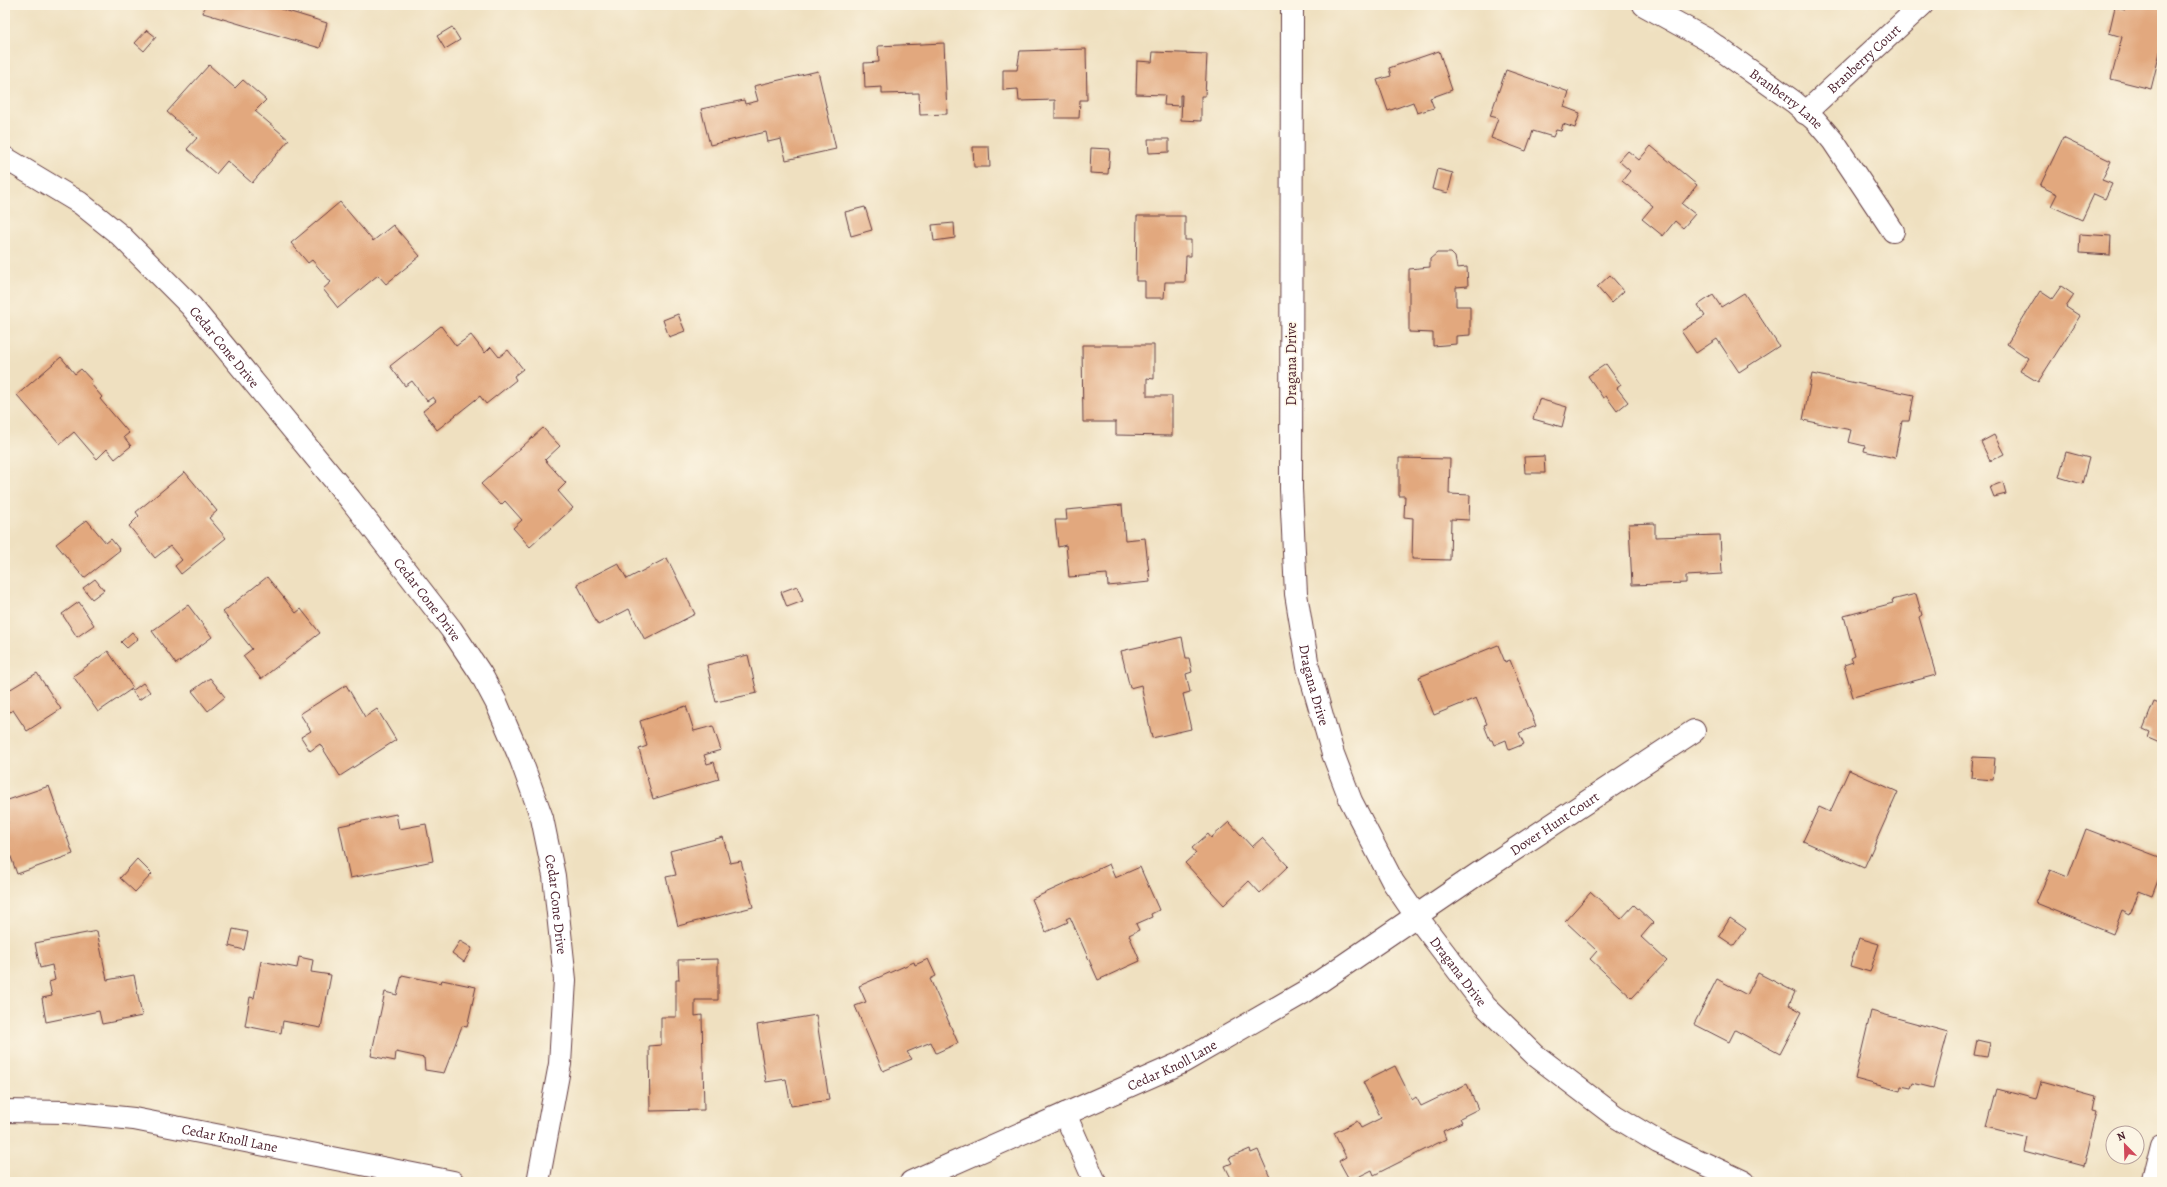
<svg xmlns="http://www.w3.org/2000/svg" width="2167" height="1187" viewBox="0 0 2167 1187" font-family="Alegreya,serif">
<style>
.building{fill:#e2a87e}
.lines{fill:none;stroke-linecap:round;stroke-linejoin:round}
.minor-casing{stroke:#633c41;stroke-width:24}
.minor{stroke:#fff;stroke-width:22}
.labels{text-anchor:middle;stroke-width:3;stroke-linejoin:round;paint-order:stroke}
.street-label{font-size:14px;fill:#4a1f2b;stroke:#fcf5e5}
</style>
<rect width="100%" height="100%" fill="#fcf5e5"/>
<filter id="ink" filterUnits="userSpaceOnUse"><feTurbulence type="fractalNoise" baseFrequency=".025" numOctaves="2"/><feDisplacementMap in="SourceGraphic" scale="8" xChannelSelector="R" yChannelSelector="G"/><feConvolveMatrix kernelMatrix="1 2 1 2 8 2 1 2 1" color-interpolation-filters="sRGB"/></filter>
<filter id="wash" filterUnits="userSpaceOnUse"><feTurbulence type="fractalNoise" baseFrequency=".012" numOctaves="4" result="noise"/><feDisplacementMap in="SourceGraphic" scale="16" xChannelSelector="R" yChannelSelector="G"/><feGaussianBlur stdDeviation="0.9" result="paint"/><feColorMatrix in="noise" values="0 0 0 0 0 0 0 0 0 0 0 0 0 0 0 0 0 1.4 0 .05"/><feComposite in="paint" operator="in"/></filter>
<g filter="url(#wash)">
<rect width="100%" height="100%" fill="#efe0c0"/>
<g id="blocks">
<path class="building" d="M 205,5 L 268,5 L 327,23 L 320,48 L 203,13 Z
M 2126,5 L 2162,5 L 2162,44 L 2151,89 L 2111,79 L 2122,37 L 2109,33 L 2115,7 L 2125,10 Z
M 452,27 L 460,40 L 445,49 L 437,36 Z
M 147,30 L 156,37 L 144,51 L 135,43 Z
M 944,43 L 947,114 L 920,115 L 919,93 L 882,94 L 882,87 L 865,88 L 864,63 L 879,62 L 878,46 Z
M 1086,49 L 1087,100 L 1080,100 L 1079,118 L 1055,118 L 1055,100 L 1019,101 L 1018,89 L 1003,90 L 1003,70 L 1017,70 L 1020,51 Z
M 1439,51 L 1452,90 L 1430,98 L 1434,108 L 1417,113 L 1413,102 L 1388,111 L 1377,80 L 1391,76 L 1389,68 Z
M 1153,52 L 1207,54 L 1205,96 L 1201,96 L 1201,121 L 1181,120 L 1182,95 L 1180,95 L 1180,106 L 1164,105 L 1165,95 L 1136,94 L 1137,61 L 1152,62 Z
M 209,65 L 235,88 L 243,80 L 266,100 L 255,111 L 289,140 L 252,183 L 227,161 L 216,174 L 187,149 L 197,138 L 167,112 Z
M 1506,70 L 1569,92 L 1564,107 L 1580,113 L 1575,128 L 1563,124 L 1561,131 L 1556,130 L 1553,137 L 1533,131 L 1526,151 L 1491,138 L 1498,118 L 1490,116 Z
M 818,71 L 836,149 L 786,160 L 781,139 L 768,142 L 766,132 L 710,145 L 701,109 L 744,100 L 745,104 L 758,101 L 754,86 Z
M 2063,138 L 2111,161 L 2102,180 L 2112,184 L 2105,199 L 2094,194 L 2082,220 L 2051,206 L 2057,194 L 2040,186 Z
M 1148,139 L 1169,139 L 1169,152 L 1149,153 Z
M 1651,146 L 1697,185 L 1682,204 L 1695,214 L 1683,228 L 1675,221 L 1663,236 L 1642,219 L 1653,206 L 1622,181 L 1630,171 L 1619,161 L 1628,151 L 1639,160 Z
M 973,147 L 989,147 L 990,167 L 974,167 Z
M 1091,148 L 1110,149 L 1108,174 L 1090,173 Z
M 1437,169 L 1453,173 L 1448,193 L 1432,189 Z
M 340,202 L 373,241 L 393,225 L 420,256 L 386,284 L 378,275 L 338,308 L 323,289 L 331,282 L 312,260 L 308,263 L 291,243 Z
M 865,207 L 872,230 L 851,236 L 845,212 Z
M 1137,216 L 1185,216 L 1185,240 L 1191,240 L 1191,256 L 1186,256 L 1185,282 L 1165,282 L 1164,298 L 1145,298 L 1145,281 L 1136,281 Z
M 954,223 L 955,238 L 934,241 L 932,225 Z
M 2080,234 L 2111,236 L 2110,255 L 2079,253 Z
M 1437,253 L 1451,253 L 1455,257 L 1457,268 L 1467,267 L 1468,286 L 1456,287 L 1456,306 L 1470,306 L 1470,335 L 1456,336 L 1456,344 L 1433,346 L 1433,333 L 1409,332 L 1409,269 L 1430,267 L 1430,259 Z
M 1610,275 L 1624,291 L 1611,303 L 1597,287 Z
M 2061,286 L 2074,295 L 2066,307 L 2080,316 L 2038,382 L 2020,371 L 2028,358 L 2007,344 L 2040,291 L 2052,299 Z
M 1744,293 L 1779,346 L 1739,372 L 1717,339 L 1696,353 L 1681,331 L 1705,316 L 1698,305 L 1713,295 L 1721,307 Z
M 678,314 L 685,331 L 669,337 L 663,320 Z
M 441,326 L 456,346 L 471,335 L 485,353 L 491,347 L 499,357 L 508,350 L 523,369 L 514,376 L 516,380 L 486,404 L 480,396 L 437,430 L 423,411 L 436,401 L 433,397 L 427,401 L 412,381 L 405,386 L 390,366 Z
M 1082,345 L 1154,345 L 1154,379 L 1147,378 L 1147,396 L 1172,396 L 1172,436 L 1116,435 L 1116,422 L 1083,422 Z
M 61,357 L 75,374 L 81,369 L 92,381 L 91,384 L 102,397 L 100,399 L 129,433 L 124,437 L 131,446 L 115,459 L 107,449 L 97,459 L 74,432 L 60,444 L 17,395 Z
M 1606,364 L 1621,385 L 1617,388 L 1628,402 L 1617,411 L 1606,396 L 1603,398 L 1588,376 Z
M 1812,374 L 1914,395 L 1909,421 L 1902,421 L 1895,458 L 1864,451 L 1865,446 L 1848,442 L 1851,430 L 1803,420 Z
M 1539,399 L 1567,407 L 1562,427 L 1533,419 Z
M 543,428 L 560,446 L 545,460 L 566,483 L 558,491 L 573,508 L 530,547 L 513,528 L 522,520 L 505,501 L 501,505 L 481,484 Z
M 1994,435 L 2004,454 L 1990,461 L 1981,442 Z
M 2066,452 L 2089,458 L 2082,484 L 2059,477 Z
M 1544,456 L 1545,473 L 1525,473 L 1524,457 Z
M 1399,458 L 1450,459 L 1449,494 L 1470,495 L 1469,520 L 1451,519 L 1450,560 L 1412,559 L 1413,518 L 1404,517 L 1405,496 L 1399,496 Z
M 185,472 L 217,511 L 209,518 L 226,538 L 181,574 L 175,566 L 182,560 L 170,546 L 155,558 L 129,526 L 139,516 L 136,512 Z
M 2003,482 L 2006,494 L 1994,497 L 1990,487 Z
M 1122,505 L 1125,540 L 1145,538 L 1150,582 L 1108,586 L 1107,574 L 1069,577 L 1066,545 L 1058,547 L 1055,520 L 1067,520 L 1066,510 Z
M 87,520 L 106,543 L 111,539 L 120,550 L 84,578 L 56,544 Z
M 1655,523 L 1655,537 L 1720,535 L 1722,574 L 1686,576 L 1686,583 L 1632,585 L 1629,524 Z
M 667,558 L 695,614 L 645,640 L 629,609 L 598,625 L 577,584 L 618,563 L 627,579 Z
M 267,577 L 296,613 L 301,609 L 320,633 L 261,679 L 243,656 L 252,649 L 223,612 Z
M 95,579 L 104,590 L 92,599 L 83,588 Z
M 797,586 L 803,601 L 787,607 L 781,592 Z
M 1916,594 L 1922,615 L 1919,617 L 1936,675 L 1853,697 L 1844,665 L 1853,662 L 1851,658 L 1855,656 L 1844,616 L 1893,603 L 1892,600 Z
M 79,602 L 94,625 L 77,637 L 62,614 Z
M 188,605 L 212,637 L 176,664 L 152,631 Z
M 132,632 L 138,639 L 127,648 L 121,642 Z
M 1182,637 L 1186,658 L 1189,658 L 1192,672 L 1186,674 L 1190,692 L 1183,694 L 1191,729 L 1152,738 L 1141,685 L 1130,688 L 1121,651 Z
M 1498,645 L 1505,662 L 1510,660 L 1536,726 L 1519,733 L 1524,744 L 1509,750 L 1506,740 L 1494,745 L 1492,740 L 1490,740 L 1484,725 L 1487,724 L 1476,698 L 1434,715 L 1419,677 Z
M 108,651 L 133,688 L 98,712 L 73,676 Z
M 748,655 L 757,693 L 716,702 L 707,665 Z
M 37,673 L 61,709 L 27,731 L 13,710 L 5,715 L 5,684 L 9,690 Z
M 210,678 L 225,697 L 208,711 L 192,691 Z
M 143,683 L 150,692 L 139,700 L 132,691 Z
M 346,685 L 365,717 L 377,709 L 396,740 L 340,776 L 320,744 L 310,751 L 301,737 L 311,731 L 300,714 Z
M 2154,702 L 2162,705 L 2162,744 L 2148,738 L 2150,732 L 2143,729 Z
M 686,706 L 694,731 L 713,726 L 721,750 L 704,755 L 707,764 L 714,762 L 719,779 L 653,799 L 639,749 L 647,746 L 640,721 Z
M 1973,757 L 1995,758 L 1993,780 L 1971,778 Z
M 1849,770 L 1898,792 L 1864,868 L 1803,841 L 1819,807 L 1830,812 Z
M 49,786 L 73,854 L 17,874 L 5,840 L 5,824 L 8,823 L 5,816 L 5,801 Z
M 396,814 L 399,829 L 426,824 L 433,861 L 350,878 L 339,826 Z
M 1229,822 L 1252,847 L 1262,838 L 1288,866 L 1260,893 L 1249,881 L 1224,905 L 1185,863 L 1196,853 L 1192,848 L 1208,834 L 1211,838 Z
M 2086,829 L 2162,858 L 2162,870 L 2152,896 L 2139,891 L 2130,915 L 2122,911 L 2113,934 L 2036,903 L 2050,870 L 2068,877 Z
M 723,837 L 730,863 L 741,861 L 753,907 L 678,926 L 666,877 L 676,875 L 670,851 Z
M 137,859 L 152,874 L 135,892 L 120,878 Z
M 1109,864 L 1115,878 L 1140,867 L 1159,910 L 1151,914 L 1152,917 L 1136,924 L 1139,930 L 1129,935 L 1140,961 L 1098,980 L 1070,917 L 1066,919 L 1068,922 L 1046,932 L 1032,899 Z
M 1591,892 L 1621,919 L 1634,905 L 1653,923 L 1641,937 L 1667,961 L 1632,998 L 1590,959 L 1597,951 L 1565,921 Z
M 1730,918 L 1746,929 L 1734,946 L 1719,936 Z
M 233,929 L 248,932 L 244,950 L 229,946 Z
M 97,931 L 107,980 L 134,975 L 142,1016 L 102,1024 L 99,1011 L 46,1022 L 42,998 L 52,996 L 49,982 L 55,980 L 52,965 L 40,968 L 35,943 Z
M 1859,938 L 1879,944 L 1870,972 L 1850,966 Z
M 460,941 L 472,948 L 464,962 L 452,953 Z
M 299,957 L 313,960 L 311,972 L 331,975 L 321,1028 L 283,1021 L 281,1033 L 245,1026 L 250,997 L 254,998 L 261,961 L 297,968 Z
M 718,959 L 718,1000 L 695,1000 L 695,1016 L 702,1015 L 704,1110 L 650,1111 L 649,1046 L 661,1045 L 661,1017 L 676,1017 L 676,980 L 679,980 L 678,960 Z
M 928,959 L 936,976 L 930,979 L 958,1043 L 936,1053 L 931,1042 L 907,1052 L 912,1059 L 883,1071 L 855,1006 L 866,1002 L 859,986 L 914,962 L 915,965 Z
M 1758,973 L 1795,992 L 1789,1005 L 1802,1012 L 1780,1054 L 1735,1030 L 1729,1042 L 1694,1024 L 1717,979 L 1747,995 Z
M 402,975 L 441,983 L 442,980 L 476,987 L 467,1027 L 462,1026 L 444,1073 L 425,1070 L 424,1058 L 396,1052 L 395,1061 L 371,1056 L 385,992 L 397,995 Z
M 1871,1011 L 1948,1032 L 1933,1088 L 1913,1083 L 1911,1088 L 1901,1086 L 1900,1091 L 1855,1079 Z
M 816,1015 L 829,1100 L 791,1106 L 786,1079 L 766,1082 L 757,1025 Z
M 1977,1040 L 1990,1043 L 1987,1057 L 1974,1055 Z
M 1395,1066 L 1412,1100 L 1416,1097 L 1421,1106 L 1467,1084 L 1478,1109 L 1460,1118 L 1462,1122 L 1443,1131 L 1446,1139 L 1374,1175 L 1372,1170 L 1350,1181 L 1339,1161 L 1346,1157 L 1334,1133 L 1357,1121 L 1361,1128 L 1381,1118 L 1363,1082 Z
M 2041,1081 L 2096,1096 L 2093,1111 L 2097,1112 L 2084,1166 L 2024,1150 L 2027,1137 L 1987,1127 L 1997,1089 L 2036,1099 Z
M 1250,1149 L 1251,1153 L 1258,1150 L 1272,1182 L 1233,1182 L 1225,1166 L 1232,1163 L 1229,1158 Z"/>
</g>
</g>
<g filter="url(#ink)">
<use href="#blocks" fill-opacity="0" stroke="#633c41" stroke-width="1"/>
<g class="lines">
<defs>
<g id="minor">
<path id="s1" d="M 1292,5 L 1291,489 L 1296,594 L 1308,667 L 1333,754 L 1351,801 L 1393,882 L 1417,917 L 1485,1006 L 1535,1055 L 1615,1116 L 1658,1142 L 1744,1182"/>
<path id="s2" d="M 1644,5 L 1706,39 L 1794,102 L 1816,121 L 1833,141 L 1893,231"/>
<path id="s3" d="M 1805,113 L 1922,5"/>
<path id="s4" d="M 5,158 L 80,203 L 120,235 L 191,306 L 350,499 L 451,629 L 481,674 L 496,702 L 521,760 L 542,818 L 554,876 L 565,980 L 560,1064 L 538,1182"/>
<path id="s5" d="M 5,1111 L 66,1112 L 134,1119 L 453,1182"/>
<path d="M 1065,1114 L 1095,1182"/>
<path id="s6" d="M 911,1182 L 1181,1063 L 1306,991 L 1479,873 L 1694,731"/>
<path d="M 2153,1182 L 2162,1146"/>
</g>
</defs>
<use href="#minor" class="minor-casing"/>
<use href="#minor" class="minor"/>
</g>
</g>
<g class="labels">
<g class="street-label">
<text dy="5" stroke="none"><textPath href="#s3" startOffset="80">Branberry Court</textPath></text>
<text dy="5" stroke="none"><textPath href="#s2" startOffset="171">Branberry Lane</textPath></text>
<text dy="5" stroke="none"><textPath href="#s4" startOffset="292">Cedar Cone Drive</textPath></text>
<text transform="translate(1291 364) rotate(-90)" y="5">Dragana Drive</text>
<text dy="5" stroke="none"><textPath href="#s4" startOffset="616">Cedar Cone Drive</textPath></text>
<text dy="5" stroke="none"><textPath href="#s1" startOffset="682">Dragana Drive</textPath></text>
<text dy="5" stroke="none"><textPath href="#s6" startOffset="739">Dover Hunt Court</textPath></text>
<text dy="5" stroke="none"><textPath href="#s4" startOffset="952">Cedar Cone Drive</textPath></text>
<text dy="5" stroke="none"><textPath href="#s1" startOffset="1006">Dragana Drive</textPath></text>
<text dy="5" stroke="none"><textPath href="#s6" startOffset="286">Cedar Knoll Lane</textPath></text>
<text dy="5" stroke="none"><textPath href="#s5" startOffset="227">Cedar Knoll Lane</textPath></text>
</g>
</g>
<rect width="2167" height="1187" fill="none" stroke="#fcf5e5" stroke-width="20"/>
<g transform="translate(2125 1145) rotate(337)"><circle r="19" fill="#fcf5e5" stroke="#b59f9b"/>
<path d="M0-3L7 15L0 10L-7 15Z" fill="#d1495b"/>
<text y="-6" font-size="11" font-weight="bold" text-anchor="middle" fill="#4a1f2b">N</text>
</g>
</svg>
